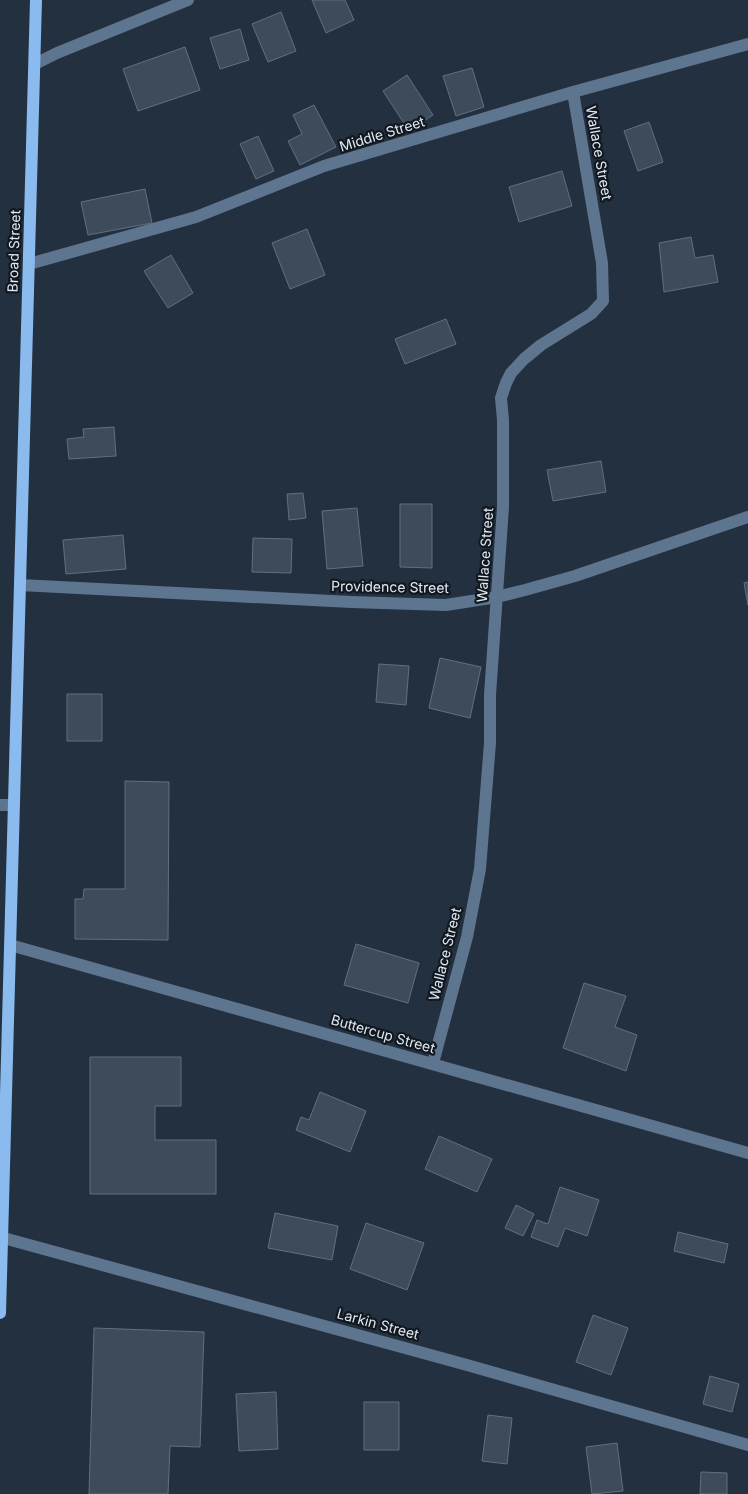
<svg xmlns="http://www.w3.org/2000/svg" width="748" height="1494" viewBox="0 0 748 1494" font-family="Inter,sans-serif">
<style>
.building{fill:#3d4b5b;stroke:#617081}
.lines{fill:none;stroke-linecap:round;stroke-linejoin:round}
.minor{stroke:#5e758f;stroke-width:12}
.major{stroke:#8bbaef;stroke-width:12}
.labels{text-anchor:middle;stroke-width:4.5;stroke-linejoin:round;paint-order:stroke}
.street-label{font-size:14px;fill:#e0e9f3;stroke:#12181f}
</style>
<rect width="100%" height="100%" fill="#23303f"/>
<path class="building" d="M 312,0 L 345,0 L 354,20 L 326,33 Z
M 281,12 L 296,51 L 268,62 L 252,24 Z
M 240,29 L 249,60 L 220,69 L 210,38 Z
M 185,47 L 200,90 L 138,111 L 123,69 Z
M 472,68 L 484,107 L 456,116 L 443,76 Z
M 407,75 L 433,115 L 409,131 L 383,91 Z
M 314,105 L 336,147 L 300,165 L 288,141 L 302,134 L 293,115 Z
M 649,122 L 663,162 L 638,171 L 624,131 Z
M 258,136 L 274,171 L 256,179 L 240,144 Z
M 562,171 L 572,206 L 519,222 L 509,187 Z
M 145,189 L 152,223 L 88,235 L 81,202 Z
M 307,229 L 325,275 L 290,289 L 272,243 Z
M 691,237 L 695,258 L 713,255 L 718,282 L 664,292 L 659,243 Z
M 171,255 L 193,293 L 168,308 L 144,271 Z
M 446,319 L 456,344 L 405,364 L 395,339 Z
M 114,427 L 116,456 L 69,459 L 67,439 L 84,437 L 83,429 Z
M 601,461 L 606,492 L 553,501 L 547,470 Z
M 303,493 L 306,518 L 289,520 L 287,494 Z
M 400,504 L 432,504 L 432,568 L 400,567 Z
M 357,508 L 363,566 L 327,569 L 322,511 Z
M 123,535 L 126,569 L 66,574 L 63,540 Z
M 253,538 L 292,539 L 291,573 L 252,572 Z
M 748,582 L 748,605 L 744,583 Z
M 440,658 L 481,667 L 470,718 L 429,708 Z
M 379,664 L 409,666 L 406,705 L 376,702 Z
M 67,694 L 102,694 L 102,741 L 67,741 Z
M 125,781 L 169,782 L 168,940 L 75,939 L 75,899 L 83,899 L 84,889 L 125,889 Z
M 356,944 L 419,963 L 408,1003 L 344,985 Z
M 584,983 L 626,996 L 615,1027 L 637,1035 L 626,1071 L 563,1048 Z
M 90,1057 L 181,1057 L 181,1106 L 155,1106 L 155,1140 L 216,1140 L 216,1194 L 90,1194 Z
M 320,1092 L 366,1111 L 350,1152 L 296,1130 L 301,1117 L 309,1120 Z
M 439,1136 L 492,1159 L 477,1192 L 425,1169 Z
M 560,1187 L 599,1200 L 587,1236 L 565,1228 L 558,1247 L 531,1237 L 537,1220 L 548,1224 Z
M 516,1205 L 534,1214 L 523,1236 L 505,1228 Z
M 275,1213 L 338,1226 L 332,1260 L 268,1248 Z
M 366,1223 L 424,1243 L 407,1290 L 350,1269 Z
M 678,1232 L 728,1244 L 724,1263 L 674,1251 Z
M 593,1315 L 628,1328 L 611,1375 L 576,1362 Z
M 94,1328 L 204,1332 L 200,1447 L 170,1446 L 168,1494 L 89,1494 Z
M 710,1376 L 739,1384 L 732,1412 L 703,1404 Z
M 276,1392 L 278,1449 L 239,1451 L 236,1394 Z
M 364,1402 L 399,1402 L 399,1450 L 364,1450 Z
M 488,1415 L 512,1418 L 507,1464 L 482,1461 Z
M 617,1443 L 623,1491 L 592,1494 L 586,1447 Z
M 701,1472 L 727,1473 L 727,1494 L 700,1494 Z"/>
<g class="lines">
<path class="minor" d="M 35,64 L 57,53 L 188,0
M 29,264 L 196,217 L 324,166 L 573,92 L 748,44
M 20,585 L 351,602 L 446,605 L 497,597 L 525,590 L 575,576 L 748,517
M 0,805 L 13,805
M 10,945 L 748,1153
M 433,1063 L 467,937 L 480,869 L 490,743 L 490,695 L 503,507 L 503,420 L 501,398 L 506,383 L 511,373 L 524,359 L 541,345 L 591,314 L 603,301 L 602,263 L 573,92
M 0,1237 L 467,1365 L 748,1445"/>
<path class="major" d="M 0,1313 L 36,0"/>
</g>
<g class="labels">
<g class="street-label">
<text transform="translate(382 134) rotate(-17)" y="5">Middle Street</text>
<text transform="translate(599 153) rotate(80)" y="5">Wallace Street</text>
<text transform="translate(14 251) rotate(-88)" y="5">Broad Street</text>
<text transform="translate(485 555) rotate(-86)" y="5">Wallace Street</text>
<text transform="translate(390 587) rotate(1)" y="5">Providence Street</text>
<text transform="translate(445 954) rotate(-76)" y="5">Wallace Street</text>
<text transform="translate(383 1034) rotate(16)" y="5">Buttercup Street</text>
<text transform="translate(378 1324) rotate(15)" y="5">Larkin Street</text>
</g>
</g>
</svg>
